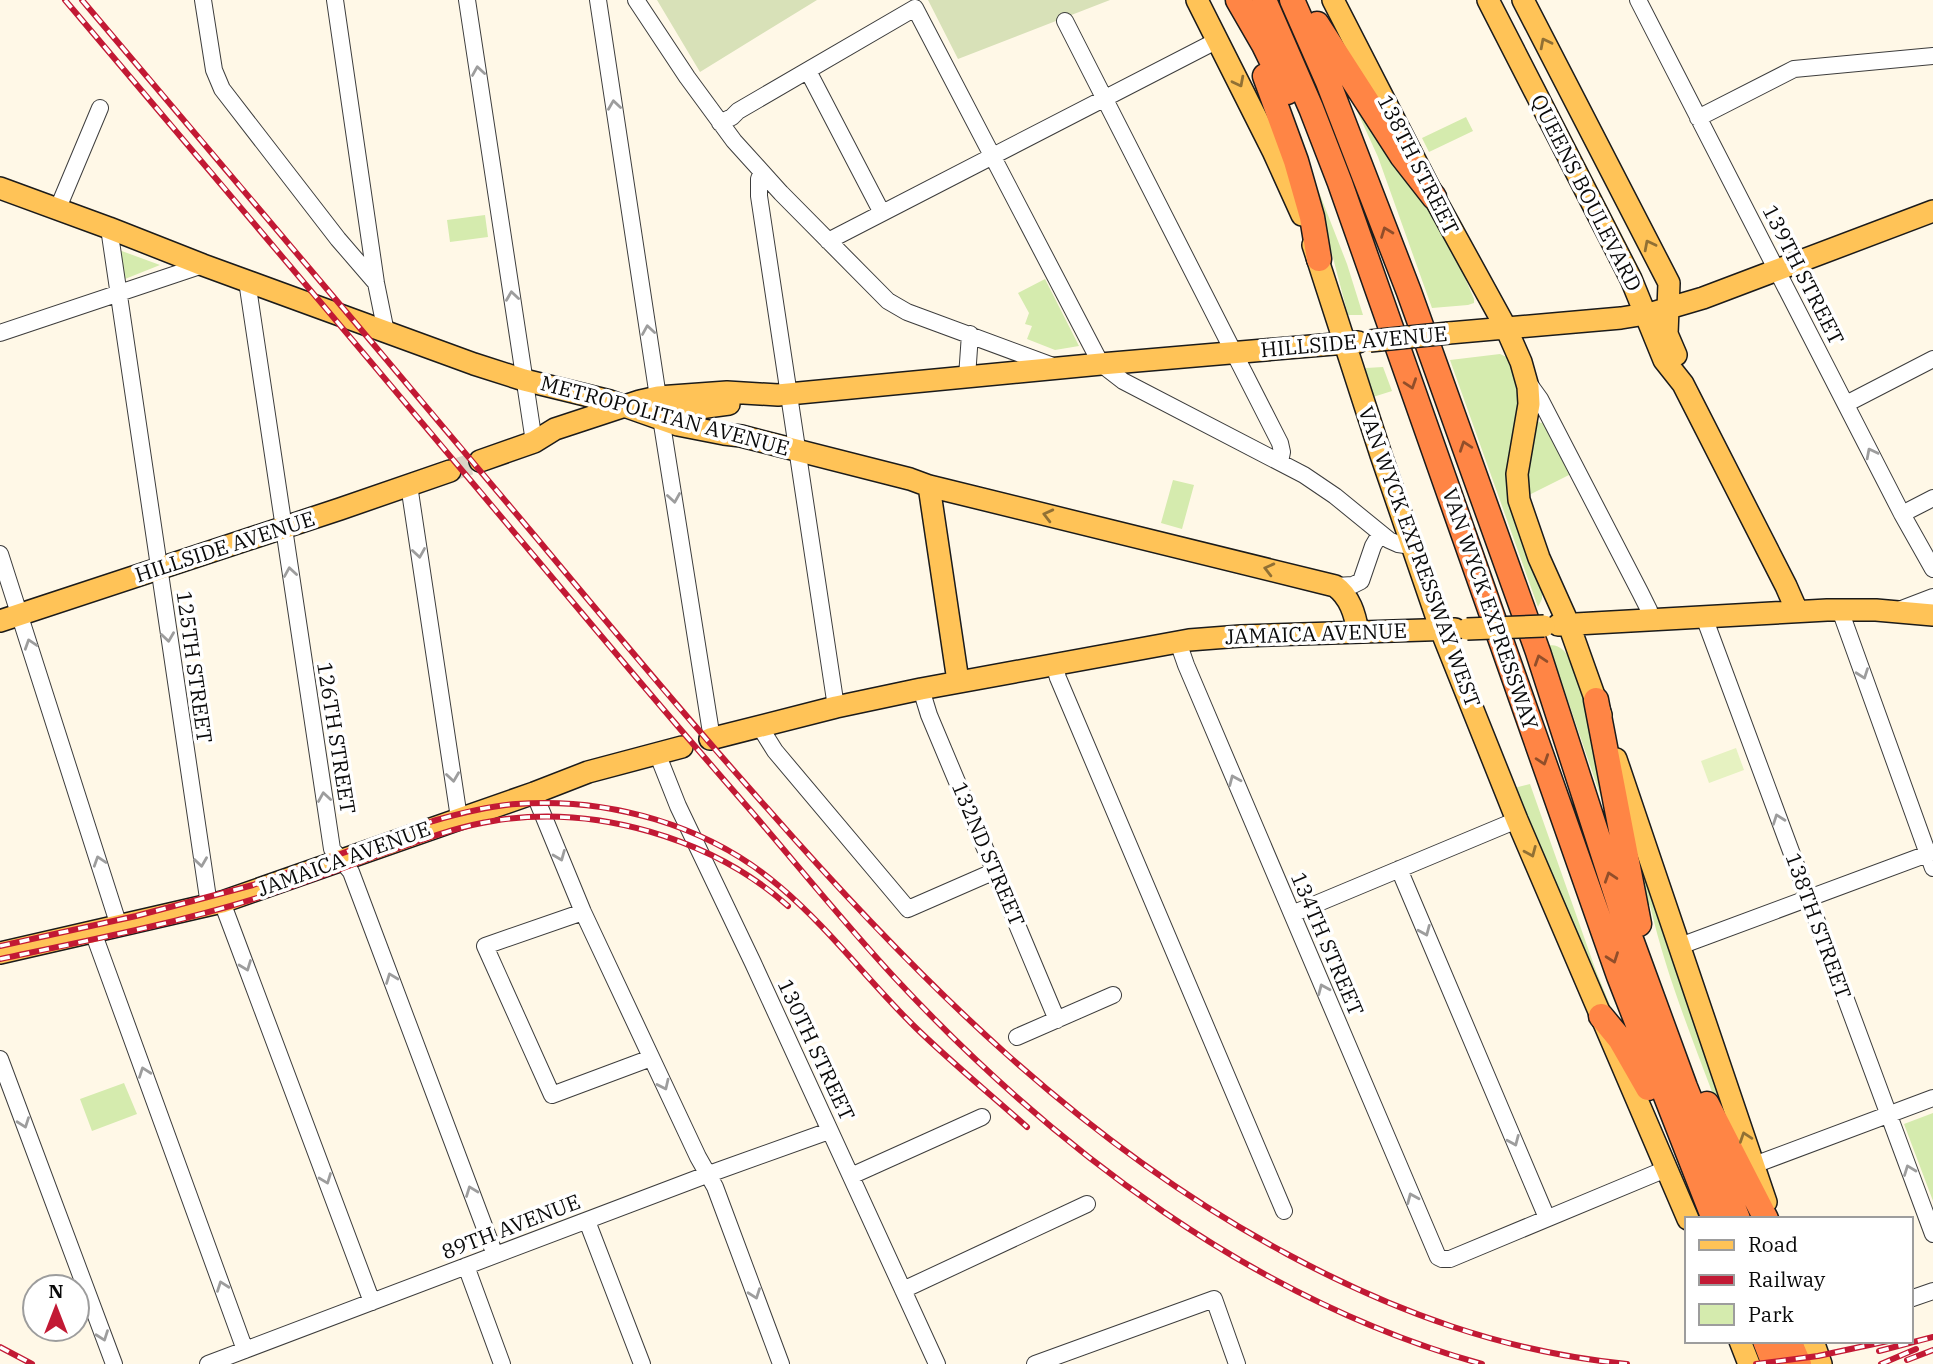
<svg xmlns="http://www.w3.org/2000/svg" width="1933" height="1364" viewBox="0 0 1933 1364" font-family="'IBM Plex Serif',serif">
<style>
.green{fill:#d5ebae}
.cemetery{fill:#d8e1b8}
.pitch{fill:#e6f2c1}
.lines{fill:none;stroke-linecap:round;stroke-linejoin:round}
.major-tunnel{stroke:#dad4c6;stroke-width:21;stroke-dasharray:21 10;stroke-linecap:butt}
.minor-casing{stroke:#3d3d3d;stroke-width:18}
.major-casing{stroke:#1b1b1b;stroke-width:24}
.highway-casing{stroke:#1b1b1b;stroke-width:27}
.minor{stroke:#fff;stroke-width:16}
.major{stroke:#ffc357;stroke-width:21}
.highway{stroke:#ff8545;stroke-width:24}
.rail-casing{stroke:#c21934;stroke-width:6}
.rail{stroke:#fff;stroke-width:3.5;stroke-dasharray:10;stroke-linecap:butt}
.major-bridge-casing{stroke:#1b1b1b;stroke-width:24;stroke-linecap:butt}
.major-bridge{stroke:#ffc357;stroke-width:21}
.oneway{stroke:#917034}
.oneway2{stroke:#9d9d9d}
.oneway3{stroke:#914e2a}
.labels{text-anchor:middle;stroke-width:7;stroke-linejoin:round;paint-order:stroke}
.street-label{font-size:21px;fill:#0a0a0a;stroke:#fff}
</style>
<rect width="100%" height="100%" fill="#fff8e7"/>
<path class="green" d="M 1349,86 L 1419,189 L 1453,250 L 1474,299 L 1474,303 L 1468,305 L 1432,308 L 1378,157 L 1357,111 Z
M 1466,117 L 1473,131 L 1429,152 L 1422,138 Z
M 1317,187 L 1347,264 L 1363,315 L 1348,315 L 1315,189 Z
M 485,215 L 488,237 L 450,242 L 447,220 Z
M 119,250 L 160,265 L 125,279 Z
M 1045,279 L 1079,346 L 1055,350 L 1027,339 L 1032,326 L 1025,324 L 1029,313 L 1018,293 Z
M 1500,354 L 1509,358 L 1519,389 L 1520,417 L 1508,478 L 1508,496 L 1542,589 L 1542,599 L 1538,607 L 1450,360 Z
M 1383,367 L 1392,391 L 1373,397 L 1366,379 L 1366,368 Z
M 1536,420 L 1541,423 L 1544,422 L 1571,474 L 1527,496 L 1524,481 Z
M 1173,480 L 1194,485 L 1182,529 L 1161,523 Z
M 1549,645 C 1557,645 1563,648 1567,655 C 1574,664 1576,679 1580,690 C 1599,746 1610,804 1623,862 Z
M 1530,784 L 1596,971 L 1619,1027 L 1599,989 L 1514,788 Z
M 1628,812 L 1724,1099 L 1714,1097 C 1690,1033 1665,971 1650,905 L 1644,906 Z
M 124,1083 L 137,1114 L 92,1131 L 80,1099 Z
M 1933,1113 L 1933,1201 L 1904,1124 Z"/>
<path class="cemetery" d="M 657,0 L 817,0 L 700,72 Z
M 928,0 L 1110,0 L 958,59 Z"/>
<path class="pitch" d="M 1736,748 L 1744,770 L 1709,783 L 1701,761 Z"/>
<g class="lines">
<path class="major-tunnel" d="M 450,471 L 480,461"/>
<defs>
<path id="minor" d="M 203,0 L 214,70 L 222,89 L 338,239 L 376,283
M 335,0 L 376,283 L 386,332
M 467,0 L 534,442
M 598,0 L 658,397
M 636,0 L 687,77 L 734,141 L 781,193 L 888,301 L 907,312 L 1053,366
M 1638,0 L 1902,514 L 1933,569
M 1065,21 L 1280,443 L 1282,452 L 1280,462
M 808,71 L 882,213
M 1698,118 L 1794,69 L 1933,56
M 720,123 L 732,117 L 738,111 L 915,8 L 1101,364 L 1123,381 L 1304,475 L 1335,496 L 1389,540 L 1398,544 L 1412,546
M 762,172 L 759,179 L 759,196 L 836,707
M 58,208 L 100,108
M 109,228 L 209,905
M 828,241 L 1218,40
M 247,281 L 332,849 L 351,872 L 495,1255
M 0,333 L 203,265
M 967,377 L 970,334
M 1527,381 L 1540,399 L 1640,592 L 1649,610 L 1651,620
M 1846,404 L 1933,359
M 661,418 L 712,739
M 409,485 L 459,818
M 1902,514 L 1933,498
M 0,554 L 119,926
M 1335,586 L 1353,585 L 1361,581 L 1373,546 L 1380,534
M 1840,610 L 1933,868
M 1899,610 L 1933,597
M 1704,617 L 1933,1234
M 1178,642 L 1186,665 L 1438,1257 L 1442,1259 L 1450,1259 L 1666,1169
M 1054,664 L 1058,678 L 1284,1211
M 921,689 L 929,715 L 1057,1020
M 760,727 L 775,751 L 908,909 L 995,871
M 657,753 L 678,806 L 753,963 L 937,1364
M 534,793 L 583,912 L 698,1157 L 715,1187 L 781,1364
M 1399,869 L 1547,1218
M 222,902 L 372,1302
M 583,912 L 485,946 L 552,1095 L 651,1058
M 1292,914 L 1517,820
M 93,932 L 245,1350
M 1680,946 L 1933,852
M 1017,1037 L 1113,995
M 0,1059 L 114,1364
M 1754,1165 L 1933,1098
M 851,1176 L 982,1117
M 587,1221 L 642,1364
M 466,1266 L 502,1364
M 903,1290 L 1087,1204
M 1910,1299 L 1933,1291
M 208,1364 L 709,1174 L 829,1131
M 1035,1364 L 1214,1299 L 1237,1364"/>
<path id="major" d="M 1197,0 L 1273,151 L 1302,215
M 1333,0 L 1434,197 L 1506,328 L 1521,362 L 1528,387 L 1529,404 L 1517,474 L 1519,500 L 1539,558 L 1569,625 L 1601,715
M 1488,0 L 1631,279 L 1664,360 L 1683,384 L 1786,586 L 1797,611
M 1523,0 L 1669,283 L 1667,334 L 1676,355
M 0,188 L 109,228 L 203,265 L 474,364 L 524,380 L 610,401 L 678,425 L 724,434 L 741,436 L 910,479 L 929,486 L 1335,586 C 1350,597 1355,614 1358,632
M 1313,245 L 1381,455 L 1441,630 L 1517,820 L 1688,1219
M 1449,333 L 1621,318 L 1652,313 L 1703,298 L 1933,211
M 654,414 L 729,404
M 480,461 L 534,442 L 555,429 L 640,401 L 658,397 L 727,392 L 778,395 L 1101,364 L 1358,342
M 929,486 L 958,681
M 0,621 L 340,509 L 450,471
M 1558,625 L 1827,610 L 1876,610 L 1933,615
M 710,739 L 836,707 L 921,689 L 1189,640 L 1241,636 L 1455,629
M 1616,759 L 1766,1202
M 0,953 L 222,902 L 534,793 L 588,772 L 682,747
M 1740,1341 L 1749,1364
M 1813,1341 L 1821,1364"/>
<path id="highway" d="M 1238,0 L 1264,45 L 1287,92
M 1264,0 L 1311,108 L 1340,183 L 1619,976 L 1714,1219
M 1292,0 L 1328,82 L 1409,292 L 1538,652 L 1629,934 L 1685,1087 L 1738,1219
M 1317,24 L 1402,156 L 1434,197
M 1265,76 L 1296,161 L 1312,217 L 1319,259
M 1596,700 L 1639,924
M 1601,1016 L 1620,1039 L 1648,1088
M 1707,1104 L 1766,1219
M 1765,1341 L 1774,1364
M 1789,1341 L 1799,1364"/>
</defs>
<use href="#minor" class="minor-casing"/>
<use href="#major" class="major-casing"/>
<use href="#highway" class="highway-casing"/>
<use href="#minor" class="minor"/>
<use href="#major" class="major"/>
<use href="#highway" class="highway"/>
<defs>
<path id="rail" d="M 65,0 C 227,191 389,383 550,575 C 616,654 683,733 751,811 C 799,867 845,924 895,978 C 1054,1149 1255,1301 1482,1364
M 82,0 C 235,180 388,361 540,542 C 615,632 689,721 767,808 C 920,982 1081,1143 1287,1254 C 1395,1312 1504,1352 1627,1364
M 0,946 L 136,916 L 253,885 L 433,821 C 461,813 488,806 516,804 C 609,797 708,825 779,886 C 829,928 869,982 916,1028 C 951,1062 990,1094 1027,1127
M 0,959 C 86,941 173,924 257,898 C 304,883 350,865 396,849 C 428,838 460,826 493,821 C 594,804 712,838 788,906
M 0,1347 L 32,1364
M 1879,1351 L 1933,1337
M 1907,1360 L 1933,1350
M 1756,1364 L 1818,1356 L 1888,1341
M 1881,1364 L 1916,1349"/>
</defs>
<use href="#rail" class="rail-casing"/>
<use href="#rail" class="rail"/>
<defs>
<path id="major-bridge" d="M 1370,341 L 1449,333
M 1467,629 L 1544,626"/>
</defs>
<use href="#major-bridge" class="major-bridge-casing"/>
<use href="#major-bridge" class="major-bridge"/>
</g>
<defs><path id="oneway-chevron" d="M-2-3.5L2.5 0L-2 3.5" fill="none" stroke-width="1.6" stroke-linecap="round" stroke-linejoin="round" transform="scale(1.75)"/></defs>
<g class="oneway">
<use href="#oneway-chevron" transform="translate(1545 43) rotate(-117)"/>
<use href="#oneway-chevron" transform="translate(1239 82) rotate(63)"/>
<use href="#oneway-chevron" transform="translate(1649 245) rotate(-117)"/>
<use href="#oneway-chevron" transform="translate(1048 515) rotate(-166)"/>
<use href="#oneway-chevron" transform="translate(1269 569) rotate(-166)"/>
<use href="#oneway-chevron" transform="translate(1531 852) rotate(67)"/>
<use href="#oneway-chevron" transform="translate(1745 1137) rotate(-109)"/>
</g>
<g class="oneway2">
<use href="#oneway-chevron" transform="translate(478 71) rotate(-99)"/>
<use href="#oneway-chevron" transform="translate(614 105) rotate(-98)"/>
<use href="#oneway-chevron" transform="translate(512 296) rotate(-98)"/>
<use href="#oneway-chevron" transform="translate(648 330) rotate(-99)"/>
<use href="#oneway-chevron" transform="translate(1871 453) rotate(-117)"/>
<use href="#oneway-chevron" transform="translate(674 498) rotate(81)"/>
<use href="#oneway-chevron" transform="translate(419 553) rotate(81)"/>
<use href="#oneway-chevron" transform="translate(290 572) rotate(-99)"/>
<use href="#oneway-chevron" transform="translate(168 637) rotate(82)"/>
<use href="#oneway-chevron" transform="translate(30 644) rotate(-108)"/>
<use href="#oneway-chevron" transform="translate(1863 674) rotate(70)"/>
<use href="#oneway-chevron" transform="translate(453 777) rotate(82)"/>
<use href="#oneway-chevron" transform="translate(1234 780) rotate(-113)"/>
<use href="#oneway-chevron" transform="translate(324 797) rotate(-99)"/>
<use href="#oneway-chevron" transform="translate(1778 819) rotate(-110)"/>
<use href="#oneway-chevron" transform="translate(560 856) rotate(68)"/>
<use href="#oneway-chevron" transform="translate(99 861) rotate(-108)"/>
<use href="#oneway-chevron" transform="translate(201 862) rotate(82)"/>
<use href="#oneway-chevron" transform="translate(1425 931) rotate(67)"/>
<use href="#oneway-chevron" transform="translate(246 966) rotate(69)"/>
<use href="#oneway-chevron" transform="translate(391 978) rotate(-111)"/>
<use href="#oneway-chevron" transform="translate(1323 989) rotate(-113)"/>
<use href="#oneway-chevron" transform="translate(144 1072) rotate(-110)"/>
<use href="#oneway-chevron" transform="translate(664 1085) rotate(65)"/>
<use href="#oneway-chevron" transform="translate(24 1123) rotate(70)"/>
<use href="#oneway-chevron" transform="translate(1514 1141) rotate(67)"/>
<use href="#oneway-chevron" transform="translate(1909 1170) rotate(-111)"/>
<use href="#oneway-chevron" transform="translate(326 1179) rotate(69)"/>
<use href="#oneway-chevron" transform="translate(471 1191) rotate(-111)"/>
<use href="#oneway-chevron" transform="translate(1412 1198) rotate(-113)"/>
<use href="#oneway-chevron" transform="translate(222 1286) rotate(-110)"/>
<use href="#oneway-chevron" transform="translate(755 1294) rotate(70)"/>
<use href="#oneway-chevron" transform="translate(103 1336) rotate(70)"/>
</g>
<g class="oneway3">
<use href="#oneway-chevron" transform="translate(1386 232) rotate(-111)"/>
<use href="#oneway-chevron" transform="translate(1411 384) rotate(71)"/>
<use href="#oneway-chevron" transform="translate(1465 446) rotate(-109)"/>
<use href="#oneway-chevron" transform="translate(1540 660) rotate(-108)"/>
<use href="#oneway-chevron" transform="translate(1543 760) rotate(71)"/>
<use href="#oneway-chevron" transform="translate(1610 877) rotate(-108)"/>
<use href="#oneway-chevron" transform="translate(1613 958) rotate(70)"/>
</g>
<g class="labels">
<g class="street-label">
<text transform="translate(1418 165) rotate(63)" y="7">138TH STREET</text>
<text transform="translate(1586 193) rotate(63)" y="7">QUEENS BOULEVARD</text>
<text transform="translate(1803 275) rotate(63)" y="7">139TH STREET</text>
<text transform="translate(1354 342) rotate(-5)" y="7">HILLSIDE AVENUE</text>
<text transform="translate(665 416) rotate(15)" y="7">METROPOLITAN AVENUE</text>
<text transform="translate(225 547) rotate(-18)" y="7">HILLSIDE AVENUE</text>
<text transform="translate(1419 557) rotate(70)" y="7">VAN WYCK EXPRESSWAY WEST</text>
<text transform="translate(1490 609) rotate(71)" y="7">VAN WYCK EXPRESSWAY</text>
<text transform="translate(1316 634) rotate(-2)" y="7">JAMAICA AVENUE</text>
<text transform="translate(194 667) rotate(82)" y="7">125TH STREET</text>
<text transform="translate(336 738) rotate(81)" y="7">126TH STREET</text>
<text transform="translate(988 854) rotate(67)" y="7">132ND STREET</text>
<text transform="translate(344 859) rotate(-20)" y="7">JAMAICA AVENUE</text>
<text transform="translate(1818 926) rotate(70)" y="7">138TH STREET</text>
<text transform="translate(1327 944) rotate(67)" y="7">134TH STREET</text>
<text transform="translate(816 1050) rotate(65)" y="7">130TH STREET</text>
<text transform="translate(511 1227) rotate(-21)" y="7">89TH AVENUE</text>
</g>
</g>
<rect x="1685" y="1217" width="228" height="126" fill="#ffffff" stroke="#9d9d9d" stroke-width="2"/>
<rect x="1699" y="1240" width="35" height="10" fill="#ffc357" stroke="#9d9d9d" stroke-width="2"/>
<text x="1748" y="1252" font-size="21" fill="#0a0a0a">Road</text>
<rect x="1699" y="1275" width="35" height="10" fill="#c21934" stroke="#9d9d9d" stroke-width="2"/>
<text x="1748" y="1287" font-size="21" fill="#0a0a0a">Railway</text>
<rect x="1699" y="1304" width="35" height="21" fill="#d5ebae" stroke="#9d9d9d" stroke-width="2"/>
<text x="1748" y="1322" font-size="21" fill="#0a0a0a">Park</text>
<g transform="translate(56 1308)"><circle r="33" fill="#ffffff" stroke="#9d9d9d" stroke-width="2"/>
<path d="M0-5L12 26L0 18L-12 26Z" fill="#c21934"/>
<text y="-10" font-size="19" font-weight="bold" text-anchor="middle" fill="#0a0a0a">N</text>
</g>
</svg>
